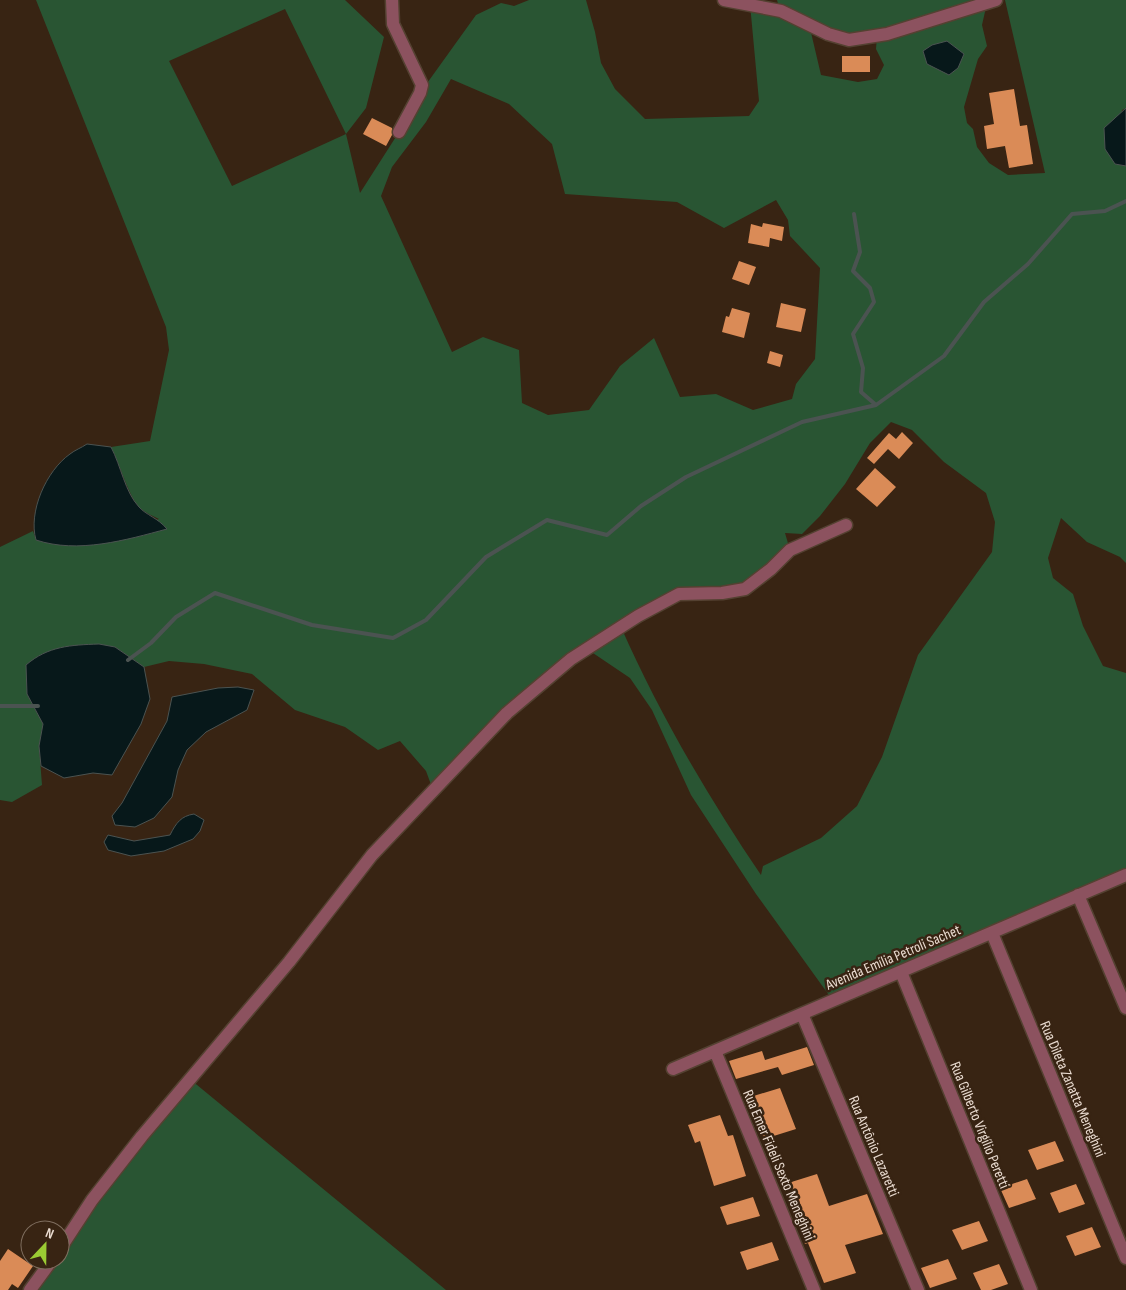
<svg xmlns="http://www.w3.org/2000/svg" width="1126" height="1290" viewBox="0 0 1126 1290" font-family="'Sofia Sans Condensed',sans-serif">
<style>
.green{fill:#295533;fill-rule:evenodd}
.water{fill:#07181a;stroke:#4b5351}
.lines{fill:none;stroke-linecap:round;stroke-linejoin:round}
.stream{stroke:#4b5351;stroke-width:4}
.building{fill:#da8b57}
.minor-casing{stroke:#544131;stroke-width:15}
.minor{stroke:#8c525f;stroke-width:12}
.labels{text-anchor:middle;stroke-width:5;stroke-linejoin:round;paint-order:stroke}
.street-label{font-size:15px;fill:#eadcd1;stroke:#382413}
</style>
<rect width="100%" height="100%" fill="#382413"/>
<path class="green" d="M 36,0 L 345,0 L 384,37 L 366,108 L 346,134 L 360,193 L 399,132 L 420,93 L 476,15 L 501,3 L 514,6 L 529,0 L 586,0 L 595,32 L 601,63 L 615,89 L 645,119 L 749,116 L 759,101 L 750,4 L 780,11 L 777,0 L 996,0 L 987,3 L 982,25 L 987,46 L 978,59 L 964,107 L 967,123 L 973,129 L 977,147 L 989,163 L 1008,175 L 1045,173 L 1005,0 L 1126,0 L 1126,108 L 1122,110 L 1115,164 L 1126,166 L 1126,563 L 1120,557 L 1087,542 L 1061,518 L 1048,558 L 1053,578 L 1073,594 L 1083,626 L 1103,666 L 1126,673 L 1126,870 L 831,998 L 756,894 L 691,795 L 652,710 L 630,678 L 587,649 L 571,659 L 433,790 L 426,771 L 400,741 L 378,750 L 345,727 L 295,710 L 252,674 L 204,664 L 169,661 L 144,667 L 115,647 L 27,694 L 43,724 L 39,746 L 42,785 L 12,802 L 0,800 L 0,547 L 33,531 L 36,540 C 77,554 120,532 159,519 C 153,516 146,513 141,509 C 130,500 119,462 111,447 L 150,441 L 169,350 L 166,327 ZM 285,9 L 346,134 L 232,186 L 169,61 ZM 809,24 L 849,40 L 877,36 L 876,49 L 884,65 L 877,79 L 858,82 L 821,75 ZM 451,79 L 509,104 L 552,144 L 565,194 L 677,202 L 724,228 L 776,200 L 788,220 L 790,236 L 820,268 L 815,359 L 796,384 L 792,399 L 753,410 L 716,394 L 680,397 L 654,338 L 620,366 L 589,410 L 548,415 L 522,403 L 519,350 L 483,337 L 452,352 L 381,196 L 392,167 L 426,122 ZM 891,422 L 912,430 L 944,462 L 986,493 L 995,522 L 992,552 L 918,655 L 882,757 L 857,806 L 821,838 L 763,866 L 761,875 C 708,797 659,713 621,627 L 679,594 L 745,589 L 790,550 L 785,533 L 802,534 L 820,516 L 845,484 L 870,443 Z
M 191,1080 L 446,1290 L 30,1290 L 52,1260 L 60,1260 L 60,1249 Z"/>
<path class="water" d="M 947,41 L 964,54 L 958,68 L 949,75 L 927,64 L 923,51 L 932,45 Z
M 1126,108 L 1126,166 L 1115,164 L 1105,149 L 1104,128 Z
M 87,444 L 111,447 C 121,466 125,492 139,507 C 146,515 158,518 167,529 C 126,540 78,554 36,540 C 28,512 46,471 70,454 C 75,450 81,448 87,444 Z
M 99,644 L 115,647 L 144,667 L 150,699 L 141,724 L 112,775 L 93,773 L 64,778 L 41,766 L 39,746 L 43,724 L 27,694 L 26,665 C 48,646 71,645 99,644 Z
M 238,687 L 254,690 L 247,710 L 206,732 L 187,750 L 178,770 L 172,797 L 154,818 L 135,827 L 115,825 L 112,816 L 122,803 L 167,721 L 172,697 L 218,688 Z
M 194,814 L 204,820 L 200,831 L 193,839 L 164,851 L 131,856 L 108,850 L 104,842 L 108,835 L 134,841 L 170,835 C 176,823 181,816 194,814 Z"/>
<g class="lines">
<path class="stream" d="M 854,214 L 860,252 L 853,271 L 870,288 L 874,302 L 853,334 L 863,368 L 861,392 L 876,405
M 128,660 L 151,643 L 176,617 L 215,593 L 312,625 L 393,638 L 426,620 L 486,557 L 547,520 L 607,535 L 641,506 L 686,477 L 802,422 L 876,405 L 944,356 L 984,302 L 1028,264 L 1072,214 L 1105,211 L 1126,201
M 0,706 L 38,706"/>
</g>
<path class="building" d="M 842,56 L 870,56 L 870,72 L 842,72 Z
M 1014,89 L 1020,126 L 1027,125 L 1033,164 L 1009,168 L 1005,146 L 987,149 L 984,126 L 994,124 L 989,93 Z
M 372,118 L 392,128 L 392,135 L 386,146 L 363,134 Z
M 763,223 L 784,227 L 782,241 L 770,238 L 769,247 L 748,243 L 751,224 L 762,227 Z
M 739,261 L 756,267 L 749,285 L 732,279 Z
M 781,303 L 806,309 L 801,332 L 776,327 Z
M 732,308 L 750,313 L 744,338 L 722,332 L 726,316 L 729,317 Z
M 770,351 L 783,355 L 780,367 L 767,363 Z
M 902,432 L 913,443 L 899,459 L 888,449 L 874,464 L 867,458 L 889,433 L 896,439 Z
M 875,468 L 896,487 L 877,507 L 856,489 Z
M 807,1047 L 814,1065 L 782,1075 L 778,1067 L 736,1079 L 729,1061 L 762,1051 L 765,1060 Z
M 780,1088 L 796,1129 L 764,1139 L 747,1098 Z
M 720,1115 L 728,1136 L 733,1135 L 746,1176 L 714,1186 L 700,1141 L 695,1143 L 688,1125 Z
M 1055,1141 L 1064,1161 L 1037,1170 L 1028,1150 Z
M 817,1174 L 829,1206 L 867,1194 L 883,1234 L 845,1245 L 856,1273 L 824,1283 L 808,1243 L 805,1244 L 785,1184 Z
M 1027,1179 L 1036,1199 L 1009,1208 L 1000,1188 Z
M 1076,1184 L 1085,1204 L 1059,1213 L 1050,1193 Z
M 753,1197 L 760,1216 L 727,1225 L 720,1207 Z
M 979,1221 L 988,1241 L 962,1250 L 952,1230 Z
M 1092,1227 L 1101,1247 L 1075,1256 L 1066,1236 Z
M 772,1242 L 779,1260 L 747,1270 L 740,1252 Z
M 8,1249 L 33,1266 L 18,1288 L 12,1284 L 8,1290 L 0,1290 L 0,1261 Z
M 948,1259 L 957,1279 L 930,1288 L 921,1268 Z
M 999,1264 L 1008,1284 L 991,1290 L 981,1290 L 973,1273 Z"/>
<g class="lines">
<defs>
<path id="minor" d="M 392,0 L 393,24 L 422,85 L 420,93 L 399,132
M 724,0 L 781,11 L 828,34 L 849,40 L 887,34 L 996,0
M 1078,895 L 1126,1008
M 992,933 L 1126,1258
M 901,972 L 1031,1290
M 802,1014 L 918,1290
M 715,1051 L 814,1290
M 673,1069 L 1126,875
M 60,1249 L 92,1200 L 142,1136 L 289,962 L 372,855 L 507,713 L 571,659 L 638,616 L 679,594 L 722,593 L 745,589 L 771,569 L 790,550 L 846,525
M 30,1290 L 52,1260"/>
</defs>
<use href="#minor" class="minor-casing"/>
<use href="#minor" class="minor"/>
</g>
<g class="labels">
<g class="street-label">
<text transform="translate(893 957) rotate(-23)" y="5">Avenida Emília Petroli Sachet</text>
<text transform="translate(1073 1089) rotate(67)" y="5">Rua Dileta Zanatta Meneghini</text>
<text transform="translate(980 1125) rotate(68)" y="5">Rua Gilberto Virgílio Peretti</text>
<text transform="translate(874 1146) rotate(67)" y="5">Rua Antônio Lazaretti</text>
<text transform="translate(779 1165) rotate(67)" y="5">Rua Emer Fideli Sexto Meneghini</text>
</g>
</g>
<g transform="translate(45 1245) rotate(22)"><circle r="24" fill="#382413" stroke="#7f6e5f"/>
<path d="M0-4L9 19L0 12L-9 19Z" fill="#9bcb33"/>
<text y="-8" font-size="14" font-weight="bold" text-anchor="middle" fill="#eadcd1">N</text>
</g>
</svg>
